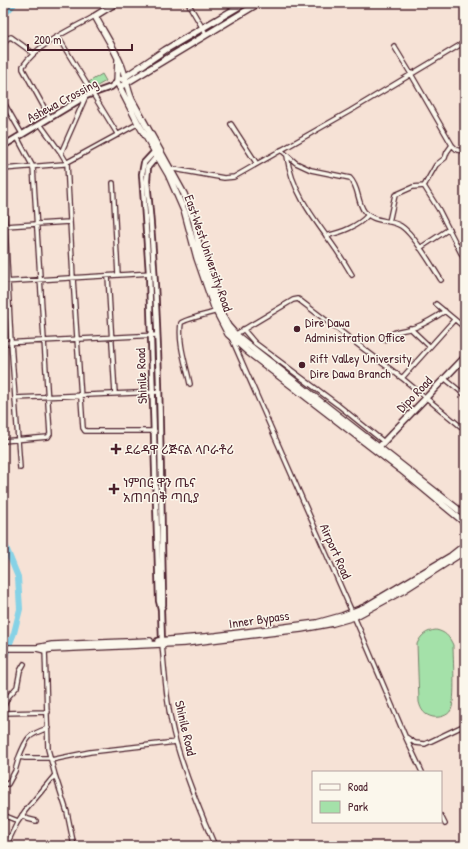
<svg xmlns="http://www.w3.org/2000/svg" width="468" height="849" viewBox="0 0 468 849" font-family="'Patrick Hand','Noto Sans Ethiopic',sans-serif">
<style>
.green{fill:#a4e1a9;stroke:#77806a}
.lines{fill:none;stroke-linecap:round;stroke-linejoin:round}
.river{stroke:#86d2e6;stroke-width:6}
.minor-casing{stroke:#4a1f2b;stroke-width:6}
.tertiary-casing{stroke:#4a1f2b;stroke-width:8}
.secondary-casing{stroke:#4a1f2b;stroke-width:8}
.primary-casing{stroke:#4a1f2b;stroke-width:8}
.minor{stroke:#fbf7ec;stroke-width:3.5}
.tertiary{stroke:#fbf7ec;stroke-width:4.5}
.secondary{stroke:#fbf7ec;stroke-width:5}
.primary{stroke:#fbf7ec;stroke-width:5.5}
.poi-dot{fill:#4a1f2b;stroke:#fbf7ec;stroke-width:1.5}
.labels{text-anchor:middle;stroke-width:3;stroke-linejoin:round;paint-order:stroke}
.street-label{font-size:13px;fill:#4a1f2b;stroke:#fbf7ec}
.poi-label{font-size:13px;fill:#4a1f2b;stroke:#fbf7ec;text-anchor:start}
</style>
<rect width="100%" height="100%" fill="#f6e2d6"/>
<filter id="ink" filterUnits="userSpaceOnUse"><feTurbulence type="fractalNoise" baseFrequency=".025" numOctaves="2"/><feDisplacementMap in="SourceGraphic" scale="8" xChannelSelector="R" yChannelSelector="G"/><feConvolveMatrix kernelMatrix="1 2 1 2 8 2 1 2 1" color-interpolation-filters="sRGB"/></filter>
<g filter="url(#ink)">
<path class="green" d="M 102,74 L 106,81 L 92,89 L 89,82 Z
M 436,630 C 445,632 449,636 453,645 C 453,658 456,700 451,710 C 448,716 439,718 433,717 C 424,715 421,710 419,702 L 417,644 C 421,635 426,631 436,630 Z"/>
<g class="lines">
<path class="river" d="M 3,16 L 15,3
M 3,540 L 18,577 L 20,609 L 14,633 L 3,661"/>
<defs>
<path id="minor" d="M 188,3 L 206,34
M 58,37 L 118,135
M 3,45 L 8,38 L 11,37 L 33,53
M 394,46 L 411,74 L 452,145 L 457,150 L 465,151
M 86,96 L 61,153 L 67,163 L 73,278 L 83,428 L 85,431 L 155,431
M 3,101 L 22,134
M 50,118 L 23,69 L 23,66 C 40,42 70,30 95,16
M 40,124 L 61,153
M 231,124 L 257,164
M 281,150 L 296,163 L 311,170 L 350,178 C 359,187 357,201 364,211 C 373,223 390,219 401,226 C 414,234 432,266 441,280
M 287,156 C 291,188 311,215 330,241 C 338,252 345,263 352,275
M 168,168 L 224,178 L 234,177 L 350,111 L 465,42
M 3,169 L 64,164 L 139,123
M 3,182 L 11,342 L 20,468
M 113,183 L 118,275
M 424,186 L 436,165 L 445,158 L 447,152 L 452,145
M 389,222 L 395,195 L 413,187 L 424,186 L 439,210 L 465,261
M 5,226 L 69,222
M 326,236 C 342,232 357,227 368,215
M 420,248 L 449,229
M 108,276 L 115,394
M 3,282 L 152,273
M 436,304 L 465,328
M 410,328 L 430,347
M 243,329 L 255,343 L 338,405 L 384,442
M 384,340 C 396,328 402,332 416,327 C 427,323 436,317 445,311
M 3,343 L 157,335
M 402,378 L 454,320
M 444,378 L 465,395
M 190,384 C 186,364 178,344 181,323 C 185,319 210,314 217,311
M 15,398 L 159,392
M 3,441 L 48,437 L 50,434 L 33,167 L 17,137
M 162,644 C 165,676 167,711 176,742 C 186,777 200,812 215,846
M 45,648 L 48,749 L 55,775 L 67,812 L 74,846
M 3,708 L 8,697 L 17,687 L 20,671 L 24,664
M 3,713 L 48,712
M 406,737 L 415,743 L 425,744 L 465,725
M 19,757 C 27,737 28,735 48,728
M 51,760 L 90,752 L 176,742
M 422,772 L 405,736 L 363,637 L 231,337 L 293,300 L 298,299 L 402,378 L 465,430
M 3,784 L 8,784 L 15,771 L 19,757 L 25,758 L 50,758
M 3,815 L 18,821
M 22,815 L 28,819 L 36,821
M 441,816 L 445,824
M 6,846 L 17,823 L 25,811 L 55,775"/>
<path id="tertiary" d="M 3,146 L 86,96 L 111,87 L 117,82
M 156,150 L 144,163 L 142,174 L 149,273 L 159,601 L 161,609 L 162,643
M 158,155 L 148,167 L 147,181 C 161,318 160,457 163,596 L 163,605 L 161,609"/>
<path id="secondary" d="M 376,450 L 465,357"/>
<path id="primary" d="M 116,3 L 95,16 C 104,33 115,49 122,67 C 126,78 127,89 132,100 L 184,194 L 194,221 L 202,259 L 221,313 L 228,326 L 235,334 L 256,351 L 465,515
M 118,60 L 117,82 L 138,123 L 168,174 L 185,213 L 197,258 L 214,307 L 228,334 L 248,352 L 401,470 L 465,523
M 122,79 L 165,50 L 245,3
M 123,85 L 259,3
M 158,641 L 216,636 L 317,623 L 342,616 L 365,607 L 451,556 L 465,545
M 3,648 L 37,648 L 45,650 L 52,649 L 185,643 L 301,629 L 333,623 L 354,617 L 404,590 L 465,551
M 37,648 L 52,645 L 150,641"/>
</defs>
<use href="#minor" class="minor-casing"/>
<use href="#tertiary" class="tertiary-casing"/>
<use href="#secondary" class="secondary-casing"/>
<use href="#primary" class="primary-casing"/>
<use href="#minor" class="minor"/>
<use href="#tertiary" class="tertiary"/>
<use href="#secondary" class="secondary"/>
<use href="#primary" class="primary"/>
</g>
</g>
<g class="poi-dot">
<circle cx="297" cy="329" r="4"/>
<circle cx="302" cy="365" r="4"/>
<path d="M114 443h4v4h4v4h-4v4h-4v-4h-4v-4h4z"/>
<path d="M112 483h4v4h4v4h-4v4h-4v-4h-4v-4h4z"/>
</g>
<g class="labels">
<g class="street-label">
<text transform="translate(62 100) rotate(-28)" y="5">Ashewa Crossing</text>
<text transform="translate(209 253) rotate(71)" y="5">East West University Road</text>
<text transform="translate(141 376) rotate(-92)" y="5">Shinile Road</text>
<text transform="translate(414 394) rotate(-46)" y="5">Dipo Road</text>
<text transform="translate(336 551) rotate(66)" y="5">Airport Road</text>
<text transform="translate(259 619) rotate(-8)" y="5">Inner Bypass</text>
<text transform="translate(186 728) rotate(77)" y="5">Shinile Road</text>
</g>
<g class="poi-label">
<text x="305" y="327">Dire Dawa<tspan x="305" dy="15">Administration Office</tspan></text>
<text x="310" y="363">Rift Valley University<tspan x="310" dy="15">Dire Dawa Branch</tspan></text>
<text x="125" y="454">ደሬዳዋ ሪጅናል ላቦራቶሪ</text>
<text x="123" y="487">ነምበር ዋን ጤና<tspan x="123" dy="15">አጠባበቅ ጣቢያ</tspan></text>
</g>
</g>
<rect width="468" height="849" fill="none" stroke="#fbf7ec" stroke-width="16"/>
<rect x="8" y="8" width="452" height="833" fill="none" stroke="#4a1f2b" stroke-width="1.5" filter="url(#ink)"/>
<rect x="312" y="771" width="130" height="52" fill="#fbf7ec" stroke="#b4a19f"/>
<rect x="320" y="784" width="20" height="6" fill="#fbf7ec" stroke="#b4a19f"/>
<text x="348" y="791" font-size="12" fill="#4a1f2b">Road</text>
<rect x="320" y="801" width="20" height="12" fill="#a4e1a9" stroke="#b4a19f"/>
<text x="348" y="811" font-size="12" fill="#4a1f2b">Park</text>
<path d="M28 44v6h104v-6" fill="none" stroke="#4a1f2b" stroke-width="2"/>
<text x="34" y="44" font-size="12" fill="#4a1f2b" stroke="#fbf7ec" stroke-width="3" paint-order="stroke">200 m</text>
</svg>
